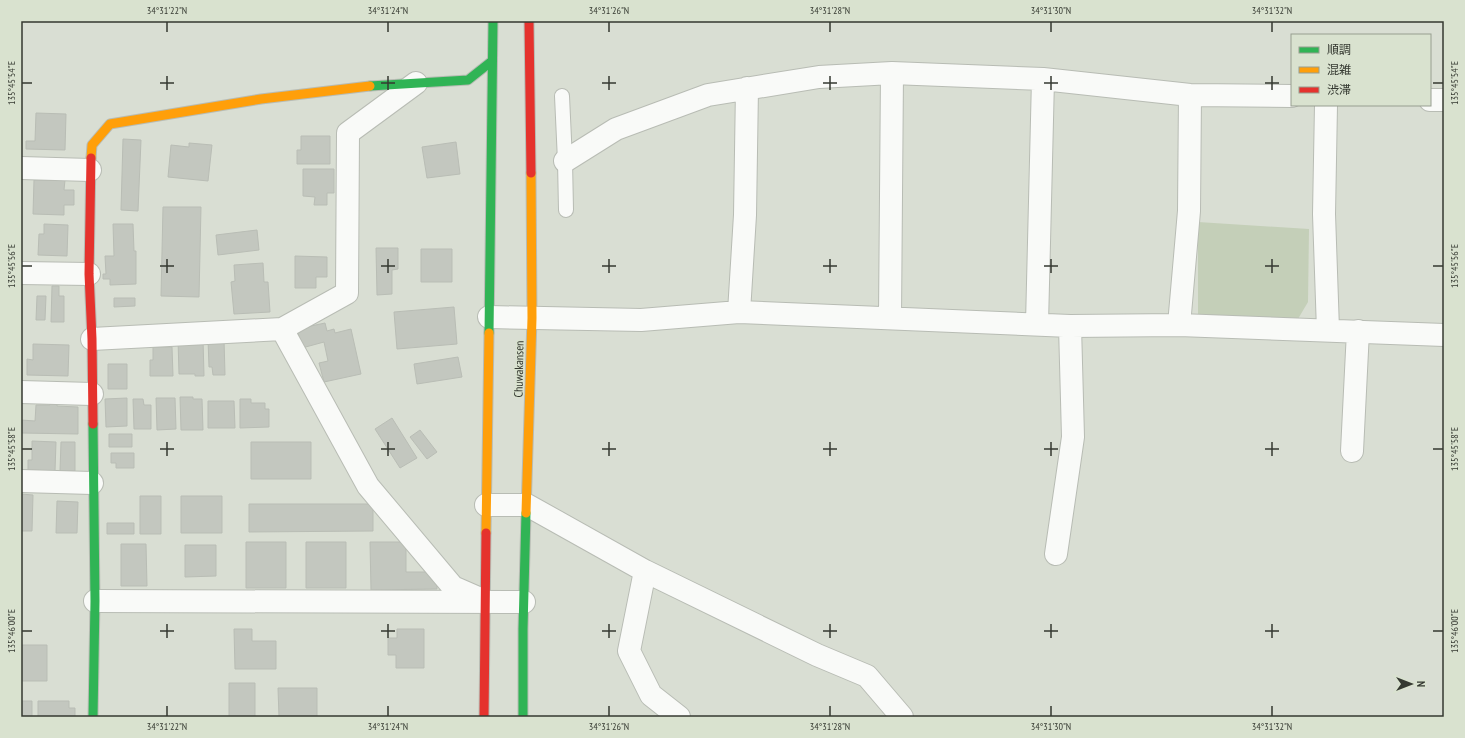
<svg xmlns="http://www.w3.org/2000/svg" width="1465" height="738" viewBox="0 0 1465 738" font-family="'PT Sans Narrow','Noto Sans JP',sans-serif">
<style>
.green{fill:#c4cfb8}
.building{fill:#c3c7bf;stroke:#b9bdb5}
.lines{fill:none;stroke-linecap:round;stroke-linejoin:round}
.lane-casing{stroke:#b8bcb4;stroke-width:16}
.street-casing{stroke:#b8bcb4;stroke-width:24}
.fast-casing{stroke:#b8bcb4;stroke-width:11}
.slow-casing{stroke:#b8bcb4;stroke-width:11}
.jam-casing{stroke:#b8bcb4;stroke-width:11}
.lane{stroke:#f9faf8;stroke-width:14}
.street{stroke:#f9faf8;stroke-width:22}
.fast{stroke:#30b455;stroke-width:9}
.slow{stroke:#ff9f0a;stroke-width:9}
.jam{stroke:#e5322d;stroke-width:9}
.ticks{fill:none;stroke:#353931;stroke-width:1.5}
.labels{text-anchor:middle;stroke-width:3;stroke-linejoin:round;paint-order:stroke}
.street-label{font-size:12px;fill:#353931;stroke:#d9e2cf}
.neatline{fill:none;stroke:#353931;stroke-width:1.5}
.ticks-label{font-size:10px;text-anchor:middle;fill:#353931}
</style>
<rect width="100%" height="100%" fill="#d9ded3"/>
<path class="green" d="M 1198,222 L 1309,229 L 1308,302 L 1295,324 L 1198,321 Z"/>
<path class="building" d="M 36,113 L 66,114 L 65,150 L 26,149 L 26,141 L 35,141 Z
M 301,136 L 330,136 L 330,164 L 297,164 L 297,150 L 301,150 Z
M 123,139 L 141,140 L 138,211 L 121,210 Z
M 456,142 L 460,174 L 427,178 L 422,147 Z
M 189,143 L 212,145 L 208,181 L 168,177 L 171,145 L 189,147 Z
M 303,169 L 334,169 L 334,193 L 327,193 L 327,205 L 314,205 L 315,197 L 303,196 Z
M 34,180 L 65,180 L 64,190 L 74,190 L 74,205 L 64,205 L 64,215 L 33,214 Z
M 163,207 L 201,207 L 199,297 L 161,296 Z
M 44,224 L 68,225 L 67,256 L 38,255 L 39,234 L 44,234 Z
M 113,224 L 133,224 L 134,251 L 136,251 L 136,284 L 110,285 L 110,279 L 103,279 L 103,274 L 106,274 L 105,256 L 114,256 Z
M 257,230 L 259,250 L 218,255 L 216,235 Z
M 376,248 L 398,248 L 398,269 L 392,270 L 392,294 L 377,295 Z
M 421,249 L 452,249 L 452,282 L 421,282 Z
M 295,256 L 327,257 L 327,277 L 316,277 L 316,288 L 295,288 Z
M 263,263 L 264,282 L 268,282 L 270,312 L 234,314 L 231,282 L 235,281 L 234,265 Z
M 52,286 L 59,286 L 59,296 L 64,296 L 64,322 L 51,322 Z
M 37,296 L 46,296 L 45,320 L 36,320 Z
M 114,298 L 135,298 L 135,306 L 114,307 Z
M 454,307 L 457,344 L 397,349 L 394,312 Z
M 325,323 L 327,331 L 334,329 L 335,333 L 351,329 L 361,374 L 324,382 L 319,363 L 328,361 L 324,342 L 302,348 L 297,329 Z
M 178,339 L 203,339 L 204,376 L 195,376 L 195,374 L 179,374 Z
M 208,339 L 224,339 L 225,375 L 213,375 L 212,367 L 209,367 Z
M 33,344 L 69,345 L 68,376 L 27,375 L 27,359 L 33,360 Z
M 153,347 L 172,347 L 173,376 L 150,376 L 150,360 L 153,360 Z
M 458,357 L 462,377 L 417,384 L 414,364 Z
M 108,364 L 127,364 L 127,389 L 108,389 Z
M 180,397 L 193,397 L 193,399 L 202,399 L 203,430 L 181,430 Z
M 127,398 L 127,426 L 106,427 L 105,399 Z
M 156,398 L 175,398 L 176,429 L 157,430 Z
M 133,399 L 143,399 L 144,405 L 151,405 L 151,429 L 134,429 Z
M 240,399 L 251,399 L 251,403 L 265,403 L 265,409 L 269,409 L 269,427 L 240,428 Z
M 208,401 L 234,401 L 235,428 L 208,428 Z
M 50,403 L 57,404 L 57,406 L 78,407 L 78,434 L 21,433 L 21,420 L 35,421 L 36,405 L 50,405 Z
M 392,418 L 417,458 L 400,468 L 375,429 Z
M 420,430 L 437,452 L 427,459 L 410,437 Z
M 109,434 L 132,434 L 132,447 L 109,447 Z
M 32,441 L 56,442 L 55,471 L 28,470 L 28,460 L 32,460 Z
M 61,442 L 75,442 L 75,471 L 60,471 Z
M 251,442 L 311,442 L 311,479 L 251,479 Z
M 111,453 L 134,453 L 134,468 L 116,468 L 116,463 L 111,463 Z
M 21,494 L 33,495 L 32,531 L 21,531 Z
M 140,496 L 161,496 L 161,534 L 140,534 Z
M 181,496 L 222,496 L 222,533 L 181,533 Z
M 57,501 L 78,502 L 77,533 L 56,533 Z
M 249,504 L 373,504 L 373,531 L 249,532 Z
M 107,523 L 134,523 L 134,534 L 107,534 Z
M 246,542 L 286,542 L 286,588 L 246,588 Z
M 306,542 L 346,542 L 346,588 L 306,588 Z
M 370,542 L 406,542 L 406,572 L 437,572 L 437,589 L 371,590 Z
M 121,544 L 146,544 L 147,586 L 121,586 Z
M 185,545 L 216,545 L 216,576 L 185,577 Z
M 234,629 L 252,629 L 252,641 L 276,641 L 276,669 L 235,669 Z
M 397,629 L 424,629 L 424,668 L 396,668 L 396,655 L 388,655 L 388,638 L 397,638 Z
M 21,645 L 47,645 L 47,681 L 21,681 Z
M 229,683 L 255,683 L 255,717 L 229,717 Z
M 278,688 L 317,688 L 317,717 L 279,717 Z
M 21,701 L 32,701 L 32,717 L 21,717 Z
M 38,701 L 69,701 L 69,708 L 75,708 L 75,717 L 38,717 Z"/>
<g class="lines">
<defs>
<path id="lane" d="M 562,96 L 565,161 L 566,210"/>
<path id="street" d="M 1430,100 L 1444,100
M 1326,105 L 1324,214 L 1328,330
M 565,161 L 616,129 L 708,95 L 819,77 L 892,73 L 1043,79 L 1190,95 L 1292,96
M 21,168 L 90,170
M 21,273 L 89,274
M 739,312 L 745,215 L 747,88
M 489,317 L 641,320 L 739,312 L 1070,326 L 1179,325 L 1444,335
M 890,318 L 892,73
M 1037,324 L 1043,79
M 1179,325 L 1189,211 L 1190,95
M 282,329 L 347,293 L 348,133 L 416,83
M 92,339 L 282,329 L 368,486 L 453,587 L 485,601
M 21,392 L 92,394
M 1352,451 L 1358,331
M 21,481 L 92,483
M 486,505 L 527,505 L 645,571 L 817,655 L 867,676 L 902,717
M 1056,554 L 1073,437 L 1070,326
M 645,571 L 629,651 L 651,695 L 679,717
M 95,601 L 524,602"/>
<path id="fast" d="M 370,86 L 468,80 L 492,61
M 489,333 L 493,21
M 93,424 L 95,601 L 93,717
M 523,717 L 523,629 L 526,513"/>
<path id="slow" d="M 91,158 L 92,145 L 110,124 L 261,99 L 370,86
M 526,513 L 532,318 L 531,173
M 486,533 L 489,333"/>
<path id="jam" d="M 529,21 L 531,173
M 91,158 L 89,274 L 92,339 L 93,424
M 484,717 L 486,533"/>
</defs>
<use href="#lane" class="lane-casing"/>
<use href="#street" class="street-casing"/>
<use href="#fast" class="fast-casing"/>
<use href="#slow" class="slow-casing"/>
<use href="#jam" class="jam-casing"/>
<use href="#lane" class="lane"/>
<use href="#street" class="street"/>
<use href="#fast" class="fast"/>
<use href="#slow" class="slow"/>
<use href="#jam" class="jam"/>
</g>
<path class="ticks" d="M 167,22 L 167,32M 388,22 L 388,32M 609,22 L 609,32M 830,22 L 830,32M 1051,22 L 1051,32M 1272,22 L 1272,32M 167,76 L 167,90M 388,76 L 388,90M 609,76 L 609,90M 830,76 L 830,90M 1051,76 L 1051,90M 1272,76 L 1272,90M 22,83 L 32,83M 160,83 L 174,83M 381,83 L 395,83M 602,83 L 616,83M 823,83 L 837,83M 1044,83 L 1058,83M 1265,83 L 1279,83M 1433,83 L 1443,83M 167,259 L 167,273M 388,259 L 388,273M 609,259 L 609,273M 830,259 L 830,273M 1051,259 L 1051,273M 1272,259 L 1272,273M 22,266 L 32,266M 160,266 L 174,266M 381,266 L 395,266M 602,266 L 616,266M 823,266 L 837,266M 1044,266 L 1058,266M 1265,266 L 1279,266M 1433,266 L 1443,266M 167,442 L 167,456M 388,442 L 388,456M 609,442 L 609,456M 830,442 L 830,456M 1051,442 L 1051,456M 1272,442 L 1272,456M 22,449 L 32,449M 160,449 L 174,449M 381,449 L 395,449M 602,449 L 616,449M 823,449 L 837,449M 1044,449 L 1058,449M 1265,449 L 1279,449M 1433,449 L 1443,449M 167,624 L 167,638M 388,624 L 388,638M 609,624 L 609,638M 830,624 L 830,638M 1051,624 L 1051,638M 1272,624 L 1272,638M 22,631 L 32,631M 160,631 L 174,631M 381,631 L 395,631M 602,631 L 616,631M 823,631 L 837,631M 1044,631 L 1058,631M 1265,631 L 1279,631M 1433,631 L 1443,631M 167,706 L 167,716M 388,706 L 388,716M 609,706 L 609,716M 830,706 L 830,716M 1051,706 L 1051,716M 1272,706 L 1272,716"/>
<g class="labels">
<g class="street-label">
<text transform="translate(519 369) rotate(-89)" y="4">Chuwakansen</text>
</g>
</g>
<rect width="1465" height="738" fill="none" stroke="#d9e2cf" stroke-width="44"/>
<rect x="1291" y="34" width="140" height="72" fill="#d9e2cf" stroke="#979e90"/>
<rect x="1299" y="47" width="20" height="6" fill="#30b455" stroke="#979e90"/>
<text x="1327" y="54" font-size="12" fill="#353931">順調</text>
<rect x="1299" y="67" width="20" height="6" fill="#ff9f0a" stroke="#979e90"/>
<text x="1327" y="74" font-size="12" fill="#353931">混雑</text>
<rect x="1299" y="87" width="20" height="6" fill="#e5322d" stroke="#979e90"/>
<text x="1327" y="94" font-size="12" fill="#353931">渋滞</text>
<g transform="translate(1411 684) rotate(90)" stroke="#d9e2cf" stroke-width="3" paint-order="stroke">
<path d="M0-3L7 15L0 10L-7 15Z" fill="#353931"/>
<text y="-6" font-size="11" font-weight="bold" text-anchor="middle" fill="#353931">N</text>
</g>
<rect x="22" y="22" width="1421" height="694" class="neatline"/>
<g class="ticks-label">
<text x="167" y="14">34°31'22"N</text>
<text x="388" y="14">34°31'24"N</text>
<text x="609" y="14">34°31'26"N</text>
<text x="830" y="14">34°31'28"N</text>
<text x="1051" y="14">34°31'30"N</text>
<text x="1272" y="14">34°31'32"N</text>
<text transform="translate(1454 83) rotate(-90)" y="4">135°45'54"E</text>
<text transform="translate(11 83) rotate(-90)" y="4">135°45'54"E</text>
<text transform="translate(1454 266) rotate(-90)" y="4">135°45'56"E</text>
<text transform="translate(11 266) rotate(-90)" y="4">135°45'56"E</text>
<text transform="translate(1454 449) rotate(-90)" y="4">135°45'58"E</text>
<text transform="translate(11 449) rotate(-90)" y="4">135°45'58"E</text>
<text transform="translate(1454 631) rotate(-90)" y="4">135°46'00"E</text>
<text transform="translate(11 631) rotate(-90)" y="4">135°46'00"E</text>
<text x="167" y="730">34°31'22"N</text>
<text x="388" y="730">34°31'24"N</text>
<text x="609" y="730">34°31'26"N</text>
<text x="830" y="730">34°31'28"N</text>
<text x="1051" y="730">34°31'30"N</text>
<text x="1272" y="730">34°31'32"N</text>
</g>
</svg>
